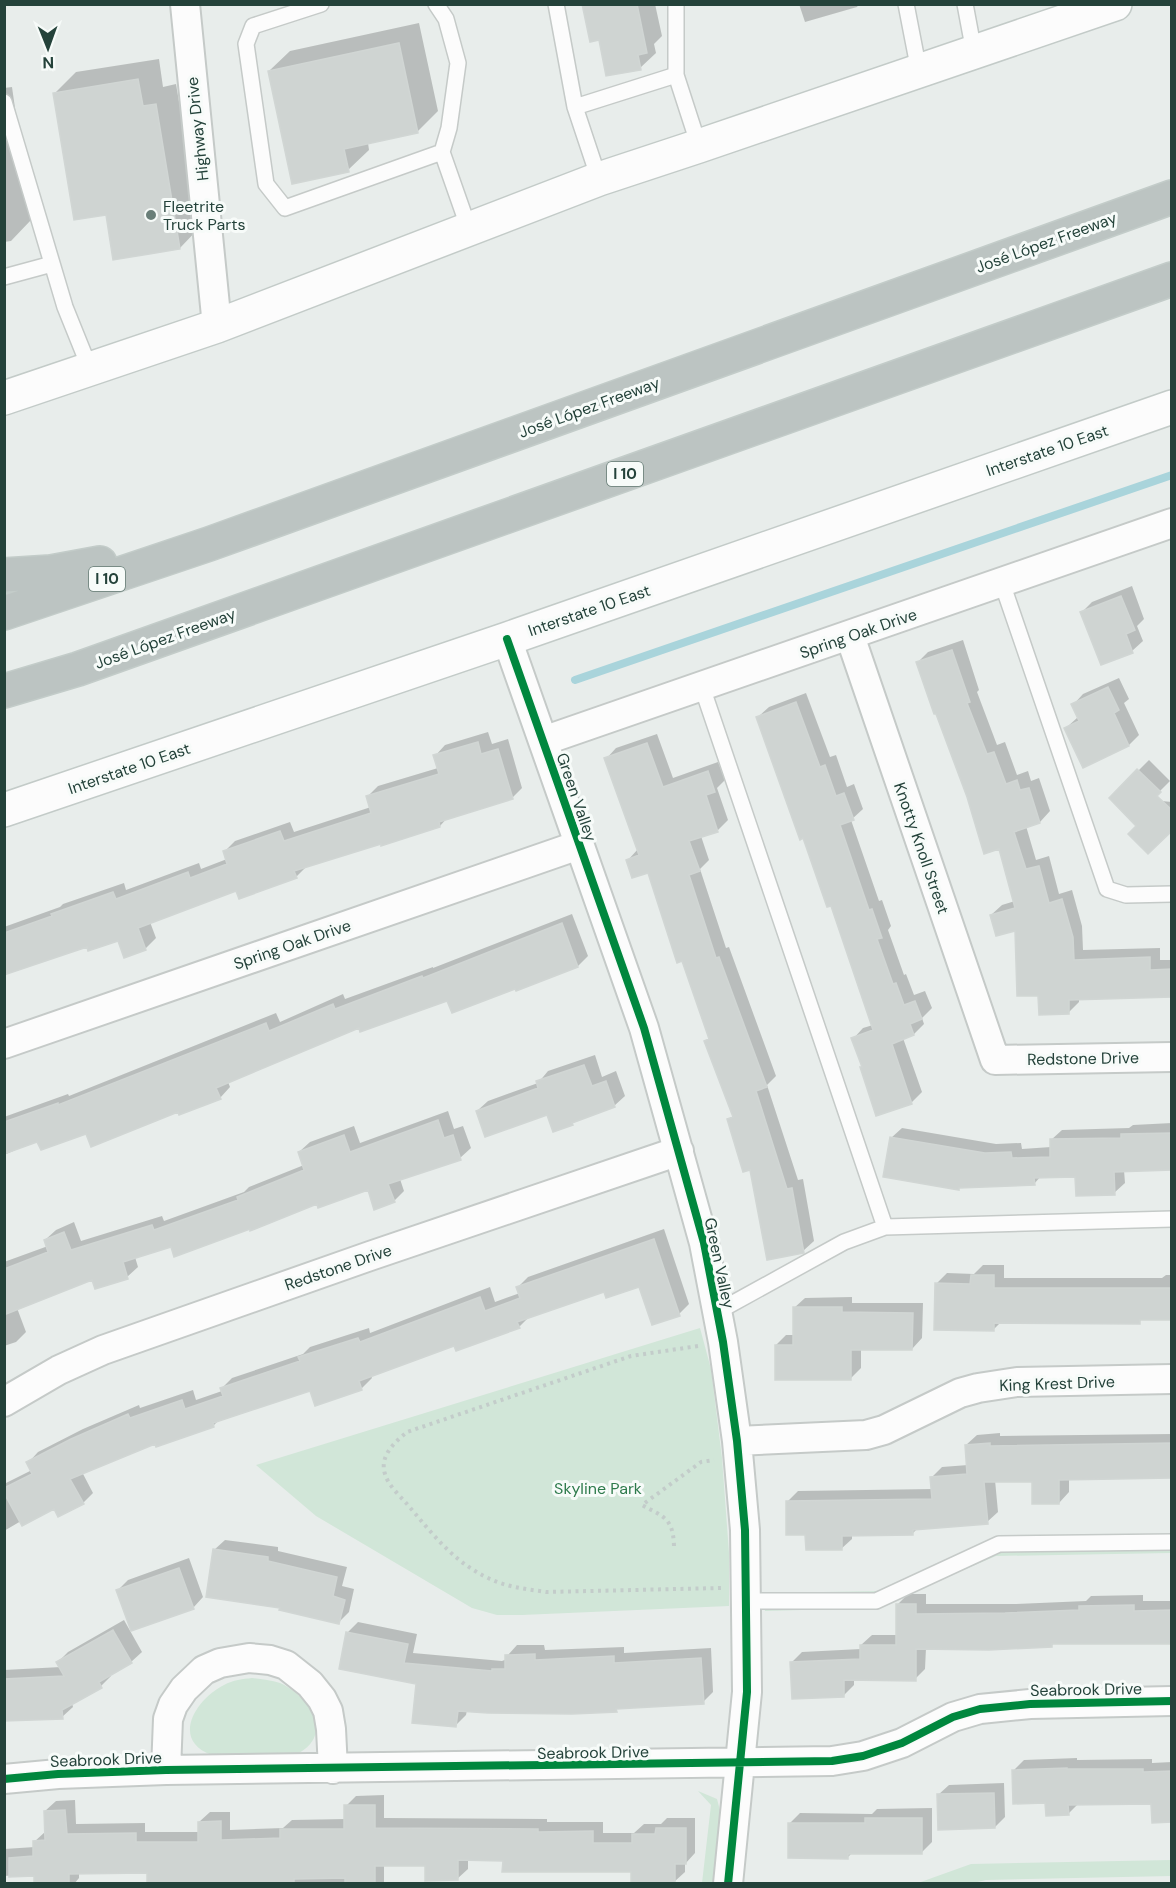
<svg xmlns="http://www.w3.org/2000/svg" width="1176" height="1888" viewBox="0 0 1176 1888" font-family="'DM Sans',sans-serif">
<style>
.green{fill:#d1e6d8}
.shadow{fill:#0003}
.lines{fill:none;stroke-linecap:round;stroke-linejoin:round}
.stream{stroke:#a9d4db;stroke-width:8}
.building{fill:#cfd4d2;stroke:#d1d6d4;stroke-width:1.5}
.service-casing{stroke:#c5cac8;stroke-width:18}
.minor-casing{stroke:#c5cac8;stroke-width:32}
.secondary-casing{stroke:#c3cbc8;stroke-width:36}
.motorway-casing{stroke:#c3ccc9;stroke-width:36}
.path{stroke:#c3ccca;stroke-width:4;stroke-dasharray:3 4.5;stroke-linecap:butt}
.service{stroke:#fcfcfc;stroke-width:15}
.minor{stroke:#fcfcfc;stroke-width:28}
.secondary{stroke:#fcfcfc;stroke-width:33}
.motorway{stroke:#bcc4c2;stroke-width:33}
.cycleway-casing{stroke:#f7fbf9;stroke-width:11}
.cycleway{stroke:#00873e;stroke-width:8}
.poi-dot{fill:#697e78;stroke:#f7fbf9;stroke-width:2}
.labels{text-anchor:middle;stroke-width:6;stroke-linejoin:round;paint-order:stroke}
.shield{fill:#f7fbf9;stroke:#637a73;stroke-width:1.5}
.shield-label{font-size:15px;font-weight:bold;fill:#24423a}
.street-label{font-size:16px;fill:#24423a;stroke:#f7fbf9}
.poi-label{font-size:16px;fill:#24423a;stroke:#f7fbf9;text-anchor:start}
.park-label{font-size:16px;fill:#2d7a4b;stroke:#f7fbf9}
</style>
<rect width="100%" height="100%" fill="#e8edeb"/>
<path class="green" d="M 700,1328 L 711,1369 L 722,1458 L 729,1553 L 729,1606 L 522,1615 L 497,1615 L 472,1608 L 316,1516 L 256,1465 Z
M 1171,1536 L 1171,1553 L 996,1556 L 875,1608 L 765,1611 L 764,1593 L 881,1591 L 994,1539 Z
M 252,1678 C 261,1679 271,1680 280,1683 C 307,1695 335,1733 299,1753 L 212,1755 C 170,1740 196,1699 224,1685 C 233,1680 243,1679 252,1678 Z
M 698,1791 L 717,1799 L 723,1822 L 715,1883 L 702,1883 L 711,1805 Z
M 1171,1860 L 1171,1876 L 986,1880 L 973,1883 L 918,1883 L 971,1864 Z"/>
<path class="shadow" d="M 584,4 L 655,4 L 662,36 L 654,44 L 656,53 L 640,68 L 600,38 Z
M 799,4 L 859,4 L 857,7 L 805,22 Z
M 419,23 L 438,111 L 417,132 L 368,143 L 369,150 L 348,170 L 269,71 L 290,51 Z
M 159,59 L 163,87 L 176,84 L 200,227 L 180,248 L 107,213 L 55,93 L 76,72 Z
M 12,87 L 31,220 L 11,241 L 4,242 L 4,88 Z
M 1132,586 L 1144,619 L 1137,626 L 1143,641 L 1132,651 L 1102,663 L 1082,612 L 1092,602 Z
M 963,640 L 979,690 L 977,692 L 997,745 L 1005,742 L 1017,775 L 1028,771 L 1031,781 L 1039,778 L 1050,811 L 1040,822 L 1026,826 L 1036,860 L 1049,856 L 1059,894 L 1072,890 L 1082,926 L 1083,950 L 1160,948 L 1160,960 L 1172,960 L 1172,997 L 1079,999 L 1079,1002 L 1068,1013 L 1040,994 L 1017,929 L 991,915 L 1002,905 L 1015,901 L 1000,847 L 969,796 L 918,662 L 928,652 Z
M 1119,678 L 1129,699 L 1124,703 L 1139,735 L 1129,745 L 1084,766 L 1066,728 L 1078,717 L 1073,705 L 1083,694 Z
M 806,693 L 830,757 L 836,755 L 847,787 L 854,784 L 863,809 L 851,820 L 879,901 L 882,900 L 891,926 L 888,930 L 904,975 L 906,974 L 914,995 L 925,991 L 932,1008 L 922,1018 L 924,1024 L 914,1034 L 903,1038 L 922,1092 L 911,1103 L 863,1066 L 853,1039 L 863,1028 L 873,1025 L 832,904 L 758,717 L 769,707 Z
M 488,732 L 492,744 L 508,739 L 522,788 L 512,798 L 448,817 L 440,826 L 381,842 L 306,867 L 296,877 L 237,889 L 150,922 L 156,938 L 145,949 L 119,939 L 88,945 L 4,969 L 4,927 L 60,907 L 63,904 L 124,883 L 126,890 L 199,863 L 201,869 L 227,859 L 224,852 L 235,841 L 290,822 L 294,832 L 371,807 L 367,797 L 378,786 L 438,768 L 435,756 L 445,745 Z
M 657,734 L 673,778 L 718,762 L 725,780 L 717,788 L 728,820 L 718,830 L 701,836 L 709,860 L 700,869 L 726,948 L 729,947 L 776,1076 L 767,1085 L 798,1180 L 803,1179 L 814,1241 L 803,1251 L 751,1168 L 728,1120 L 734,1115 L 706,1041 L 710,1037 L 649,871 L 628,860 L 638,849 L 606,759 L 616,748 Z
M 1149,760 L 1170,781 L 1151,800 L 1172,802 L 1172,829 L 1138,826 L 1111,798 Z
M 572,914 L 588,956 L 578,966 L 448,999 L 360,1026 L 228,1082 L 230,1087 L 220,1098 L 87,1132 L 38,1140 L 4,1155 L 4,1117 L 68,1094 L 69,1096 L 276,1013 L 280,1022 L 343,994 L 345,999 L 433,967 L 433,968 Z
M 595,1055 L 602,1077 L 616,1071 L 625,1096 L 614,1106 L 576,1120 L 572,1124 L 548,1113 L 477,1111 L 488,1101 L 538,1083 L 548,1071 Z
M 448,1111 L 454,1129 L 463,1126 L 471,1148 L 460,1158 L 400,1179 L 404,1191 L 394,1201 L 369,1188 L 135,1257 L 138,1267 L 127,1277 L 93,1278 L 17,1308 L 26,1332 L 16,1342 L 4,1346 L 4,1262 L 48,1246 L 45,1240 L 56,1230 L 74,1222 L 81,1241 L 162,1216 L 164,1221 L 244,1192 L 249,1187 L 304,1165 L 299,1152 L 310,1142 L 354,1126 L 360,1143 Z
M 1172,1123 L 1172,1169 L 1124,1170 L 1125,1183 L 1114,1193 L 1077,1175 L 1041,1176 L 1034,1184 L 891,1138 L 902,1128 L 996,1144 L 1021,1143 L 1022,1149 L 1051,1147 L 1051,1140 L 1062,1130 L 1129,1128 L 1133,1125 Z
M 664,1229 L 689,1304 L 679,1314 L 640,1285 L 605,1290 L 530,1316 L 519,1327 L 455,1344 L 371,1375 L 372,1378 L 361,1389 L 310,1389 L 220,1419 L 213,1426 L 156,1442 L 82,1472 L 93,1493 L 83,1503 L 54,1507 L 21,1521 L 4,1531 L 4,1484 L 32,1470 L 28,1463 L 38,1452 L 83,1429 L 139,1405 L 140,1408 L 193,1390 L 196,1400 L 222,1391 L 222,1388 L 232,1378 L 303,1354 L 310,1347 L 369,1328 L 370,1333 L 490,1287 L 495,1302 L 520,1293 L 518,1287 L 528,1277 Z
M 983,1265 L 1004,1265 L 1004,1278 L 1162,1278 L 1166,1275 L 1172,1275 L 1172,1318 L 1143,1318 L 1139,1322 L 1002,1321 L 993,1330 L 936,1284 L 947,1273 L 974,1274 Z
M 852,1297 L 852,1303 L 923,1303 L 922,1338 L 912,1349 L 861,1348 L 861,1368 L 851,1378 L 776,1345 L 786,1335 L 794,1335 L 794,1308 L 805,1298 Z
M 1000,1433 L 1000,1436 L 1172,1434 L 1172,1475 L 1069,1478 L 1069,1492 L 1059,1503 L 1033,1480 L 995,1480 L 998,1512 L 987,1522 L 918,1528 L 913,1533 L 852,1534 L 852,1539 L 841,1549 L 807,1533 L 787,1502 L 798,1491 L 933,1489 L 932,1477 L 942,1467 L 968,1465 L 966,1445 L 977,1435 Z
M 225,1540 L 278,1547 L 278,1551 L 347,1567 L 342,1586 L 354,1589 L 349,1612 L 339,1622 L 282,1606 L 214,1550 Z
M 189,1558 L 203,1597 L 193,1608 L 118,1590 L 128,1580 Z
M 908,1594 L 926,1594 L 926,1604 L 1016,1604 L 1086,1601 L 1091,1596 L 1143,1595 L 1143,1601 L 1172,1601 L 1172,1644 L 1157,1644 L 1157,1642 L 1055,1642 L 1052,1645 L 926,1648 L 925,1669 L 915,1679 L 854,1679 L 854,1685 L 844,1695 L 792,1662 L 802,1652 L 861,1649 L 861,1645 L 872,1635 L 897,1635 L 898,1604 Z
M 124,1620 L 142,1652 L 131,1662 L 110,1674 L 111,1676 L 101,1686 L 72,1703 L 73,1707 L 62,1717 L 4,1720 L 4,1670 L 61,1667 L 58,1662 L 68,1652 Z
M 358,1622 L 417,1634 L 413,1653 L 502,1661 L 507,1659 L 507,1656 L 517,1645 L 544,1645 L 545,1650 L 624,1647 L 624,1653 L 711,1648 L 713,1692 L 703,1702 L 619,1707 L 616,1710 L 467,1710 L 466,1715 L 456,1725 L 418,1683 L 348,1632 Z
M 1077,1758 L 1077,1760 L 1152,1759 L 1152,1763 L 1172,1762 L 1172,1821 L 1152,1803 L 1079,1803 L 1068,1814 L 1047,1802 L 1014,1770 L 1024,1760 Z
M 1004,1783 L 1005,1817 L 995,1827 L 938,1795 L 949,1785 Z
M 384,1795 L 384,1818 L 547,1819 L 547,1822 L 603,1822 L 603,1833 L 634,1833 L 644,1824 L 661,1824 L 667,1818 L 695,1818 L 695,1853 L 685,1864 L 685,1872 L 674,1882 L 633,1870 L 504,1860 L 468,1859 L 468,1869 L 457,1879 L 427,1865 L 384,1865 L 384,1884 L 148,1884 L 148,1871 L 79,1873 L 79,1878 L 74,1884 L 36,1884 L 36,1874 L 4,1876 L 4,1849 L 35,1847 L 34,1842 L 46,1831 L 45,1811 L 56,1801 L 75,1800 L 76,1824 L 145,1823 L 145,1832 L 200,1832 L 199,1822 L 210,1812 L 230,1812 L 230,1830 L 283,1828 L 292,1820 L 346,1819 L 346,1806 L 356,1796 Z
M 932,1808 L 932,1842 L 922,1852 L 852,1853 L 847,1858 L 790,1823 L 800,1813 L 872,1814 L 877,1809 Z"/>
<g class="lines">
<path class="stream" d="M 575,680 L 1172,475"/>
</g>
<path class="building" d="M 582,4 L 637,4 L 647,53 L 638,55 L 641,70 L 606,76 L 599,40 L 590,42 Z
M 399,43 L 418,133 L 344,149 L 349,172 L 292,184 L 268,71 Z
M 138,79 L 143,106 L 156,104 L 180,249 L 113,260 L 106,215 L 74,220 L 53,93 Z
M 1121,596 L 1135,630 L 1126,634 L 1133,653 L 1101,665 L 1080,612 Z
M 952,650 L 970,702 L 967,703 L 987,754 L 994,752 L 1006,784 L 1017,780 L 1020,790 L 1029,788 L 1040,823 L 1014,832 L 1026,869 L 1039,866 L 1049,903 L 1062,899 L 1073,937 L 1074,960 L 1150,957 L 1150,970 L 1172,969 L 1172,997 L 1069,1000 L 1069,1014 L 1039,1015 L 1038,996 L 1017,996 L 1015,931 L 996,936 L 990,915 L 1015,908 L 999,849 L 984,854 L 967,797 L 936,714 L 934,714 L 916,662 Z
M 1108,687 L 1119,710 L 1114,713 L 1129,746 L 1083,768 L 1064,728 L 1079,721 L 1071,704 Z
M 796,702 L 820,767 L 825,765 L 836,796 L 844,793 L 854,820 L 840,825 L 869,910 L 872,909 L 882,938 L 877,939 L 893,984 L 896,983 L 904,1005 L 915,1001 L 922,1019 L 910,1024 L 914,1035 L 892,1044 L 912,1104 L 876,1116 L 860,1067 L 862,1067 L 851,1038 L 873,1030 L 831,906 L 827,907 L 803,838 L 800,840 L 756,717 Z
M 478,742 L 481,754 L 498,749 L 513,799 L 439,822 L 440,827 L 381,846 L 381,844 L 294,871 L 297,878 L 239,899 L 236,891 L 138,928 L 146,950 L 124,958 L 118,941 L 88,951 L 87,947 L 4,975 L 4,933 L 52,916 L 51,914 L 113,892 L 116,899 L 188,872 L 190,878 L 227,864 L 223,851 L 280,831 L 284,841 L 371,813 L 366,796 L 439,774 L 433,755 Z
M 647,743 L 663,787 L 708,771 L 715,792 L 706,795 L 718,832 L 689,841 L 700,871 L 689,875 L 716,958 L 719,957 L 767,1087 L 756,1091 L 787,1189 L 792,1188 L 804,1253 L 767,1260 L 750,1170 L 743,1172 L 727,1119 L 733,1117 L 704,1041 L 709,1039 L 682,961 L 677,963 L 648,873 L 632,878 L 626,860 L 639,855 L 604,758 Z
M 1137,769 L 1161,792 L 1157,796 L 1172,810 L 1172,831 L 1148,854 L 1128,834 L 1136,826 L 1109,798 Z
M 562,923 L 578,967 L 516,991 L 515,989 L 452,1013 L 447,1001 L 360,1032 L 359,1028 L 216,1088 L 221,1099 L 179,1115 L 178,1112 L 91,1147 L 86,1134 L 41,1150 L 37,1142 L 4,1154 L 4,1122 L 58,1103 L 58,1105 L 266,1023 L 269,1031 L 333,1004 L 335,1009 L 422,976 L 423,978 Z
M 584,1065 L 592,1086 L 606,1081 L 615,1107 L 572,1123 L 573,1125 L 553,1132 L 547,1115 L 485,1137 L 476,1111 L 538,1088 L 536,1081 Z
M 438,1120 L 444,1138 L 453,1135 L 461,1160 L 388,1184 L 395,1202 L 374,1210 L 368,1190 L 318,1208 L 317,1204 L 250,1231 L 250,1229 L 174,1257 L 171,1247 L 123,1262 L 128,1279 L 95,1289 L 92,1280 L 4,1315 L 4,1269 L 48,1252 L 44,1240 L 64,1232 L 71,1250 L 152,1225 L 154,1230 L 238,1200 L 237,1197 L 304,1170 L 298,1152 L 344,1135 L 350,1152 Z
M 1172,1133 L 1172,1170 L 1114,1172 L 1115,1195 L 1076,1196 L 1075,1177 L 1034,1178 L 1035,1185 L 959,1188 L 959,1190 L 883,1177 L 890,1137 L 985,1153 L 1011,1152 L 1012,1158 L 1050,1157 L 1050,1139 L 1121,1138 L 1121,1134 Z
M 654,1239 L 680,1316 L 652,1325 L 639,1287 L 606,1298 L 604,1292 L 517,1322 L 520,1328 L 456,1351 L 454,1346 L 359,1381 L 362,1390 L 315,1406 L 310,1391 L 213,1423 L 214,1427 L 156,1447 L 155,1444 L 70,1479 L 84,1504 L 58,1517 L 54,1509 L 22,1526 L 4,1493 L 4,1488 L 32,1474 L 26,1462 L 71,1439 L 128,1414 L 130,1418 L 182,1400 L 185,1409 L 223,1396 L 220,1388 L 300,1361 L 298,1357 L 358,1338 L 360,1342 L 480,1297 L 485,1311 L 520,1298 L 516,1287 Z
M 971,1275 L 994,1275 L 994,1288 L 1172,1288 L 1172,1320 L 1140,1320 L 1140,1324 L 994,1323 L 994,1331 L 934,1330 L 935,1283 L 970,1284 Z
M 793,1307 L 842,1307 L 842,1312 L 913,1313 L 912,1350 L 851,1350 L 851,1380 L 775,1380 L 775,1345 L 793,1345 Z
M 990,1443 L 990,1446 L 1172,1443 L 1172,1478 L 1059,1480 L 1059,1504 L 1032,1504 L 1032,1482 L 984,1482 L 988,1524 L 913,1530 L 913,1535 L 842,1536 L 842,1550 L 806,1550 L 805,1535 L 786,1535 L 786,1501 L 932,1499 L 930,1477 L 967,1474 L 965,1445 Z
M 213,1549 L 268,1557 L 268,1561 L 337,1577 L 333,1596 L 345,1600 L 339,1624 L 279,1610 L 280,1608 L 206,1597 Z
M 179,1568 L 194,1609 L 131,1631 L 116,1590 Z
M 896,1604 L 916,1604 L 916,1614 L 1005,1613 L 1079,1610 L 1079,1606 L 1134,1605 L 1134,1611 L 1172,1610 L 1172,1644 L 1052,1644 L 1052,1647 L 989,1650 L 916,1649 L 916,1681 L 844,1680 L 844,1697 L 792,1699 L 790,1662 L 860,1659 L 860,1645 L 896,1645 Z
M 113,1630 L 132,1663 L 99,1682 L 102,1688 L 62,1710 L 63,1719 L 4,1721 L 4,1679 L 64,1676 L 56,1662 Z
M 346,1632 L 408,1644 L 404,1663 L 492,1671 L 492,1669 L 505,1669 L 505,1655 L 535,1654 L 535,1660 L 614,1656 L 614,1663 L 701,1658 L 704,1704 L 616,1709 L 617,1712 L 572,1714 L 488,1713 L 458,1711 L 456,1727 L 412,1723 L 416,1684 L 339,1669 Z
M 1067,1768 L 1067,1769 L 1143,1769 L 1143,1772 L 1172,1771 L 1172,1822 L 1152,1823 L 1151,1804 L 1068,1805 L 1069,1815 L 1046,1816 L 1045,1803 L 1013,1804 L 1012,1770 Z
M 994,1793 L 995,1828 L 938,1830 L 937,1794 Z
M 344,1805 L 375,1805 L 375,1828 L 538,1829 L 538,1832 L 593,1831 L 593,1843 L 632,1843 L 632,1834 L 655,1834 L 656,1828 L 686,1828 L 686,1864 L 675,1864 L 675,1884 L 631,1883 L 631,1872 L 502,1872 L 503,1861 L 458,1860 L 458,1880 L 425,1881 L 425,1866 L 375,1866 L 375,1884 L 345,1884 L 345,1878 L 294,1879 L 294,1884 L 147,1884 L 147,1873 L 69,1874 L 69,1884 L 34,1884 L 34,1876 L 9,1877 L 9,1858 L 33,1856 L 33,1841 L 45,1840 L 44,1811 L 65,1810 L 67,1834 L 136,1833 L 136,1842 L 198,1842 L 198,1822 L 221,1821 L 221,1840 L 280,1838 L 280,1829 L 344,1829 Z
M 865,1818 L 922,1818 L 922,1854 L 848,1854 L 848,1859 L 788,1858 L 788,1823 L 865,1823 Z"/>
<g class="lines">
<defs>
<path id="service" d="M 321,4 L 253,26 L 246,44 L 266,184 L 285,208 L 442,152
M 436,4 L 446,19 L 458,63 L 449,128 L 442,152 L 469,229
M 556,4 L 575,107 L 599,179
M 676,4 L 676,75 L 699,146
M 906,4 L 919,71
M 965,4 L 974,52
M 4,102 L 65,307 L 90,369
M 575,107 L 676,75
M 4,277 L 52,264
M 1002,583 L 1107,889 L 1126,895 L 1172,894
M 702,687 L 885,1227
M 717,1312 L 844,1242 L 885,1227 L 1172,1219
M 746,1601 L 876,1601 L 999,1544 L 1172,1542"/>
<path id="minor" d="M 185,4 L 217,326
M 850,636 L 995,1060 L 1172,1057
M 507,639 L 644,1028 L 704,1243 L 723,1342 L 737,1441 L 745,1530 L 747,1692 L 728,1884
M 543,741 L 1172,523
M 4,1044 L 579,845
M 4,1402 L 59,1370 L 103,1350 L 370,1256 L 679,1151
M 737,1441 L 866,1435 L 884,1430 L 960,1393 L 978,1388 L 1017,1382 L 1172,1379
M 166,1770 L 168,1719 L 173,1705 L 184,1689 L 204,1670 L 220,1663 L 249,1658 L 270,1660 L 286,1665 L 310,1684 L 322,1699 L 328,1711 L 331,1729 L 333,1769
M 4,1779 L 58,1774 L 166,1770 L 832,1761 L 863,1756 L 902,1743 L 953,1717 L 980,1709 L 1030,1704 L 1172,1701"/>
<path id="secondary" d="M 4,398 L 217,326 L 599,179 L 699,146 L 1115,4
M 4,810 L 507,639 L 1172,407"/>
<path id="motorway" d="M 4,575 L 51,572 L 100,563
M 4,613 L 209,544 L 1172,197
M 4,691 L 78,669 L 1172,279"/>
</defs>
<use href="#service" class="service-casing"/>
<use href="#minor" class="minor-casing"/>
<use href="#secondary" class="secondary-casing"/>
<use href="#motorway" class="motorway-casing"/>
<path class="path" d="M 698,1346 L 631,1356 L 407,1432 C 395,1442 379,1456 385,1474 C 388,1485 399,1495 407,1504 C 432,1533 452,1561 488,1578 C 506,1587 526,1589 546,1592 L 721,1588
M 674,1546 C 673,1518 664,1517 642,1505 L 701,1462 L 714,1460"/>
<use href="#service" class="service"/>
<use href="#minor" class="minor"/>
<use href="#secondary" class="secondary"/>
<use href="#motorway" class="motorway"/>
<defs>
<path id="cycleway" d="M 507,639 L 644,1028 L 704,1243 L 723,1342 L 737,1441 L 745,1530 L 747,1692 L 728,1884
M 4,1779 L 58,1774 L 166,1770 L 832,1761 L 863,1756 L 902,1743 L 953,1717 L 980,1709 L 1030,1704 L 1172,1701"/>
</defs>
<use href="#cycleway" class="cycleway-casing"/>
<use href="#cycleway" class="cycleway"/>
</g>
<circle class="poi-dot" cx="151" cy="215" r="6"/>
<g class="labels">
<g class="shield">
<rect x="607" y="462" width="36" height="24" rx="4.5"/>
<rect x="89" y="567" width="36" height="24" rx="4.5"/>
</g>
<g class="shield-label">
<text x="625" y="479">I 10</text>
<text x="107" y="584">I 10</text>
</g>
<g class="street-label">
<text transform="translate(197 129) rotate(-96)" y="6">Highway Drive</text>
<text transform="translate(1046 242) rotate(-20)" y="6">José López Freeway</text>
<text transform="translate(589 407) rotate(-20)" y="6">José López Freeway</text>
<text transform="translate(1047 450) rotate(-19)" y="6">Interstate 10 East</text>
<text transform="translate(589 610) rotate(-19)" y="6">Interstate 10 East</text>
<text transform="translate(858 633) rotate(-19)" y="6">Spring Oak Drive</text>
<text transform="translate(165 638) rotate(-20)" y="6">José López Freeway</text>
<text transform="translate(129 768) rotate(-19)" y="6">Interstate 10 East</text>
<text transform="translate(577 797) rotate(71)" y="6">Green Valley</text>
<text transform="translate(922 848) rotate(71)" y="6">Knotty Knoll Street</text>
<text transform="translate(292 944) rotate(-19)" y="6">Spring Oak Drive</text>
<text transform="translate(1083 1058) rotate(-1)" y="6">Redstone Drive</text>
<text transform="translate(720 1263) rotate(78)" y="6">Green Valley</text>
<text transform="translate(338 1267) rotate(-19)" y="6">Redstone Drive</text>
<text transform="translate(1057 1383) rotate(-2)" y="6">King Krest Drive</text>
<text transform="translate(1086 1689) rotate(-1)" y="6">Seabrook Drive</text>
<text transform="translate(593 1752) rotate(-1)" y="6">Seabrook Drive</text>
<text transform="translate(106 1759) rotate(-2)" y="6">Seabrook Drive</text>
</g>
<g class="poi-label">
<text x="163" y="212">Fleetrite<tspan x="163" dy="18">Truck Parts</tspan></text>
</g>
<g class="park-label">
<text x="598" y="1494">Skyline Park</text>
</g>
</g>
<rect width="1176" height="1888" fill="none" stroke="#24423a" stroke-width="12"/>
<g transform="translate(48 48) rotate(179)" stroke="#f7fbf9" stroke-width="4.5" paint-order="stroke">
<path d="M0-4.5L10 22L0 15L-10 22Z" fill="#24423a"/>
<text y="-9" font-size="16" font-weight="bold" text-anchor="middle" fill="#24423a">N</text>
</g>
</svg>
